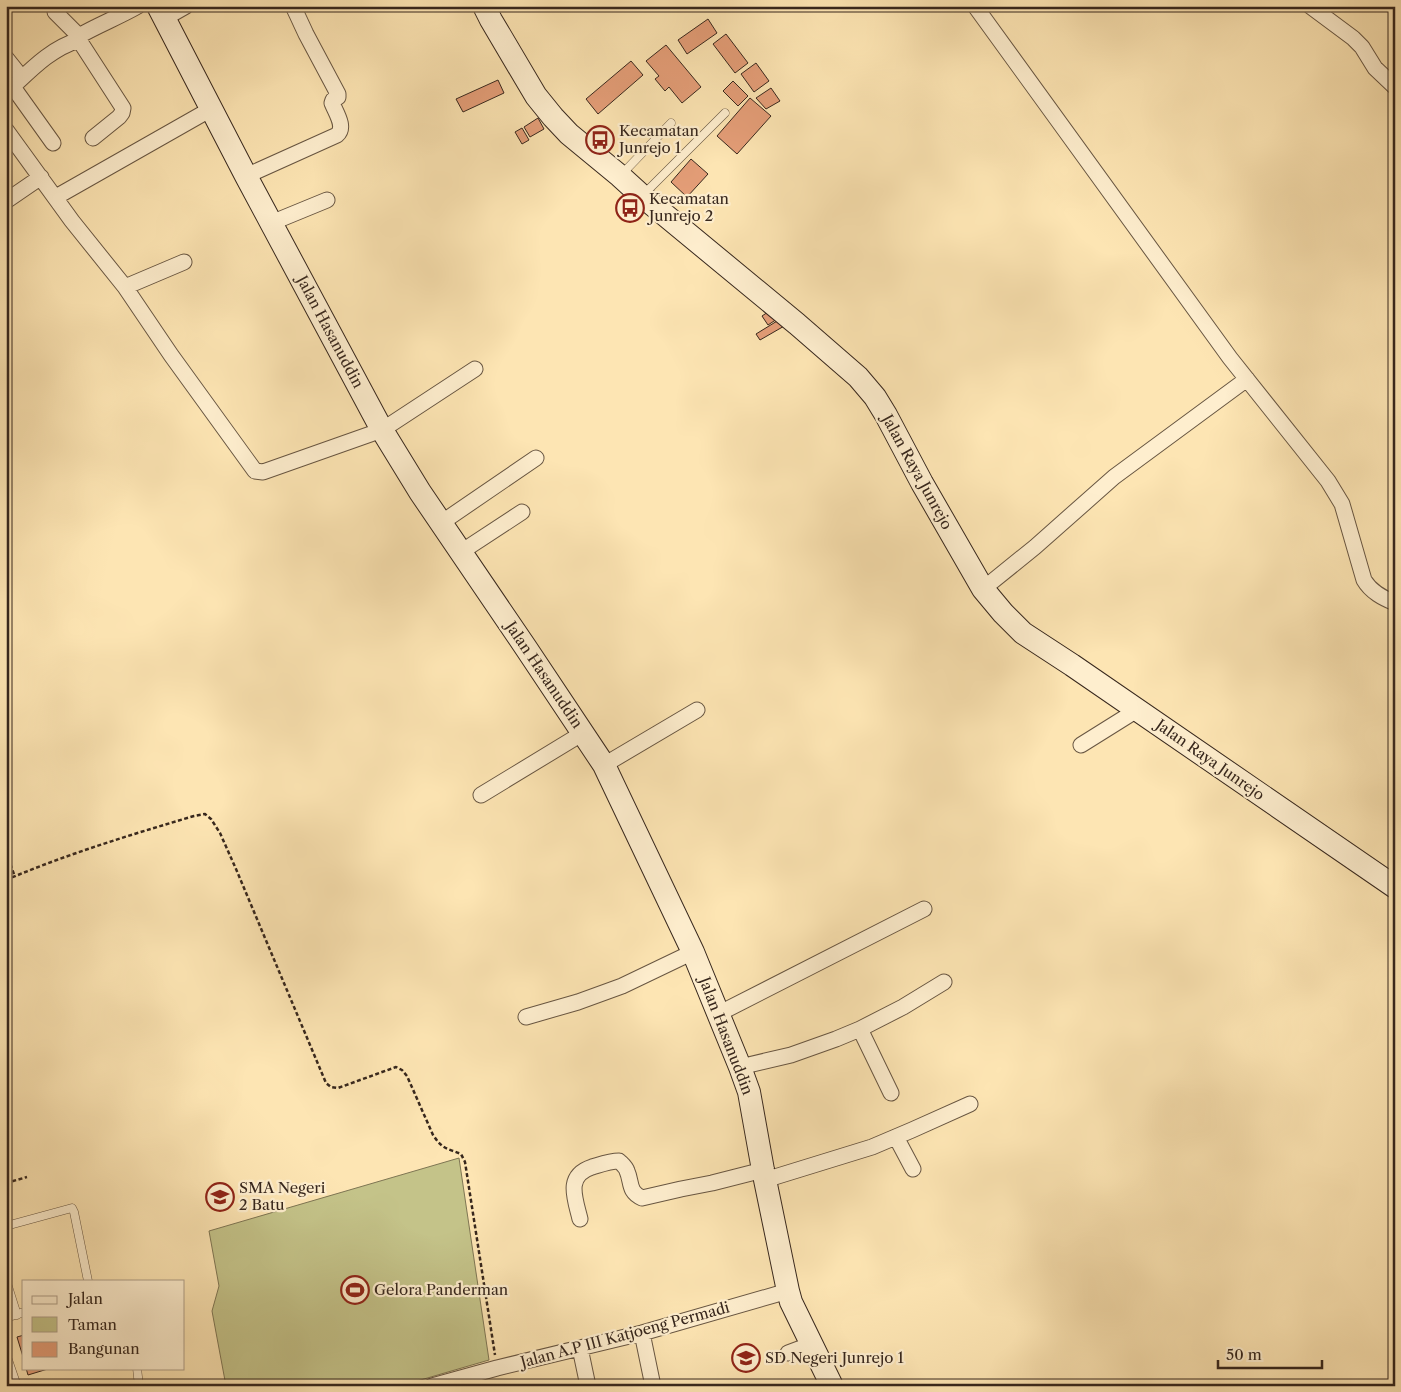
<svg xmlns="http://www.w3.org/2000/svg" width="1401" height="1392" viewBox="0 0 1401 1392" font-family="'Libre Caslon Text',serif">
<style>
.green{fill:#c4c389;stroke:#7e7553}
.building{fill:#e59e78;stroke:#37271d}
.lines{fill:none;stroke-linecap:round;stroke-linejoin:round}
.lane-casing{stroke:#685642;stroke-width:9}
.street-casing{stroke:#685642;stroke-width:17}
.secondary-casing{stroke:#37271d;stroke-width:24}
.path{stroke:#37271d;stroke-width:2.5;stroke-dasharray:4 2.5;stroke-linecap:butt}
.lane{stroke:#feeece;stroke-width:8}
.street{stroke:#feeece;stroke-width:15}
.secondary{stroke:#feeece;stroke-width:22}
.labels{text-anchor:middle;stroke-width:4.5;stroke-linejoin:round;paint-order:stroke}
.poi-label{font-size:15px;fill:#37271d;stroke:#feeece;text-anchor:start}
.street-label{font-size:15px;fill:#37271d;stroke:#feeece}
</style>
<rect width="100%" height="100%" fill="#fde5b3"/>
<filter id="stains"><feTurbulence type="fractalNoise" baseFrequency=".004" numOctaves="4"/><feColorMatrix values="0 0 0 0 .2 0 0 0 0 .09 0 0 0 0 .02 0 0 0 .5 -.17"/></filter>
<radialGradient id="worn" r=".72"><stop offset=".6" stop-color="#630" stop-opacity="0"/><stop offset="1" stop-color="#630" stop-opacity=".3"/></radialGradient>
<path class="green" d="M 459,1158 L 489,1360 L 400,1386 L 226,1386 L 212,1311 L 219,1286 L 209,1231 Z"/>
<path class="building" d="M 708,19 L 717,33 L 687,54 L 678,40 Z
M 726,34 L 748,63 L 735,73 L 713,44 Z
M 666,45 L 701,87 L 682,103 L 669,87 L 665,91 L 655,79 L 659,76 L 646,61 Z
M 631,61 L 643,75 L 598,114 L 586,99 Z
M 756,63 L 769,81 L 754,92 L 741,74 Z
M 498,80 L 504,93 L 463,112 L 456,99 Z
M 733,81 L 748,96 L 738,106 L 723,91 Z
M 771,88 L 780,101 L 766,109 L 756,98 Z
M 750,98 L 771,116 L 737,154 L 717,136 Z
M 538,118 L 544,129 L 530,137 L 524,127 Z
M 522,128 L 529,140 L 522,144 L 515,132 Z
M 691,159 L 708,174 L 687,197 L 671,182 Z
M 774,308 L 780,317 L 768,325 L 762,316 Z
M 782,318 L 786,325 L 760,340 L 756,334 Z
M 24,1335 L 24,1360 L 17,1337 Z
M 26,1368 L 51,1368 L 28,1375 Z"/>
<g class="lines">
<defs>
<path id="lane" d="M 622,174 L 671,123
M 643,195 L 725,113
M 6,1226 L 72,1208 L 74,1212 L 88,1281
M 6,1280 L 17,1315
M 6,1318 L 24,1312
M 6,1354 L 17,1386
M 137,1368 L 139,1386"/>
<path id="street" d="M 975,6 L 1230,358 L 1328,481 L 1342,504 L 1364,580 C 1371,592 1383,598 1395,603
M 1310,6 L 1353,38 L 1362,47 L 1375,68 L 1395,87
M 55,12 L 79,36
M 165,18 L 186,6
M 79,40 L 123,108 L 122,113 L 119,117 L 93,138
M 6,58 L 22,78
M 13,87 L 53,143
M 6,93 C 29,72 49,49 79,40 L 79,36 C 98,25 119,17 138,6
M 6,130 L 72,221 L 125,287 L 171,355 L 255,471 L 263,472 L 382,430 L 475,369
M 246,176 L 337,135 C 346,127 336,113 332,103 L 333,100 L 338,97 L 338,94 L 306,34 L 293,6
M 56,197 L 211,109
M 6,201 L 41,177
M 271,223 L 327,200
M 125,287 L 184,262
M 441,523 L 536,458
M 461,552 L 522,512
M 983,589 L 1035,547 L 1114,477 L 1247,379
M 1081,745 L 1137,710
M 604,765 L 697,710
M 481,795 L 583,733
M 718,1014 L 924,909
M 526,1017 L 578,1002 L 622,986 L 693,952
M 860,1029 L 903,1007 L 944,982
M 740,1067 L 791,1055 L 836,1039 L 860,1029 L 891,1093
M 896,1137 L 913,1169
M 765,1180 L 872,1147 L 912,1130 L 970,1104
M 580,1219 C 575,1198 565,1176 592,1167 C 602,1164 610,1161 619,1161 C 622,1164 626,1167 627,1171 C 632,1182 628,1192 642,1198 L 681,1189 L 712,1183 L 763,1170
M 642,1333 L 653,1386
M 580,1348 L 588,1386
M 788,1353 L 812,1344
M 432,1386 L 497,1368 L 642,1333 L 788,1291"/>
<path id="secondary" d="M 158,6 L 246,176 L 382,430 L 420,492 L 526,648 L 604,765 L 693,952 L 740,1067 L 749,1092 L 763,1170 L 788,1291 L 791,1302 L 832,1386
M 484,6 L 491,20 L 536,96 L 553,117 L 569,134 L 620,176 L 642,196 L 797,324 L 858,377 L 875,397 L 886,415 L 922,483 L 983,589 L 1003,613 L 1023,633 L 1072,665 L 1395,887"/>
</defs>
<use href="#lane" class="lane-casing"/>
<use href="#street" class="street-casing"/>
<use href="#secondary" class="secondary-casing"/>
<path class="path" d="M 6,852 L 15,877
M 6,880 C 67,854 130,835 194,816 L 205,814 L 211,819 L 220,833 L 236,869 L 326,1083 L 331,1087 L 338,1088 L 396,1067 L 402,1070 L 407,1076 L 433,1135 C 443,1150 447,1148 461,1154 L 465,1162 L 495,1355
M 6,1183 L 27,1177"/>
<use href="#lane" class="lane"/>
<use href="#street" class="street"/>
<use href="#secondary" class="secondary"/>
</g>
<defs>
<symbol id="bus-ring" viewBox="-11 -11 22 22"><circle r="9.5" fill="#feeece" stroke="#8f2418" stroke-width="1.5"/><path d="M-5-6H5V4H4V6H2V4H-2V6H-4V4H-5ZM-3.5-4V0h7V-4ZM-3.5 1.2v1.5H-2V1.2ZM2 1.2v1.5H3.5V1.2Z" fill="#8f2418"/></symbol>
<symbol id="school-ring" viewBox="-11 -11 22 22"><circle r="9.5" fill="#feeece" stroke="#8f2418" stroke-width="1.5"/><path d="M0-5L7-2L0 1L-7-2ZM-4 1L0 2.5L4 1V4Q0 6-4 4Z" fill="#8f2418"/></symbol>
<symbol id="stadium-ring" viewBox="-11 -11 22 22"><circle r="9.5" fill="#feeece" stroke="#8f2418" stroke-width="1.5"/><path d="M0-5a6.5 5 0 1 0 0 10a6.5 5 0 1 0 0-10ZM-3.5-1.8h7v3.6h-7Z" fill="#8f2418"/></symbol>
</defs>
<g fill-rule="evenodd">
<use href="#bus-ring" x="584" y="124" width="32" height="32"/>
<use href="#bus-ring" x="614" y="192" width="32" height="32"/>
<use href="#school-ring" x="204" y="1181" width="32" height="32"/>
<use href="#stadium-ring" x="339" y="1274" width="32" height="32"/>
<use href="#school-ring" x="730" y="1342" width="32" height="32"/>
</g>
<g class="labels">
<g class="poi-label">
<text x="619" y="136">Kecamatan<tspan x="619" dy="17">Junrejo 1</tspan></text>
<text x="649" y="204">Kecamatan<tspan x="649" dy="17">Junrejo 2</tspan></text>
<text x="239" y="1193">SMA Negeri<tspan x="239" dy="17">2 Batu</tspan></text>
<text x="374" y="1295">Gelora Panderman</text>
<text x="765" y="1363">SD Negeri Junrejo 1</text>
</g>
<g class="street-label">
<text transform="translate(330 332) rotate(62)" y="5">Jalan Hasanuddin</text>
<text transform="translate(917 472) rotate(61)" y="5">Jalan Raya Junrejo</text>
<text transform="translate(544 675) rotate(56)" y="5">Jalan Hasanuddin</text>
<text transform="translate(1210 760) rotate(35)" y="5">Jalan Raya Junrejo</text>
<text transform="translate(726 1036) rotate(69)" y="5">Jalan Hasanuddin</text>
<text transform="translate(625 1335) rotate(-15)" y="5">Jalan A.P III Katjoeng Permadi</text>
</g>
</g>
<rect width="1401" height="1392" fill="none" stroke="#fde5b3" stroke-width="25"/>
<rect x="8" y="8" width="1386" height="1377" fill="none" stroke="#37271d" stroke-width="2.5"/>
<rect x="12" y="12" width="1376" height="1367" fill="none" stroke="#37271d"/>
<rect x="22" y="1280" width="162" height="90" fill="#feeece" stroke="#ae9e87"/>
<rect x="32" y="1296" width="25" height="8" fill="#feeece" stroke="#ae9e87"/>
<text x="68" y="1304" font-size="15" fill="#37271d">Jalan</text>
<rect x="32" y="1317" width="25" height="15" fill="#c4c389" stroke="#ae9e87"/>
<text x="68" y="1330" font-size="15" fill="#37271d">Taman</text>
<rect x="32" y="1342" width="25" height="15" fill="#e59e78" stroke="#ae9e87"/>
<text x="68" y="1354" font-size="15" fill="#37271d">Bangunan</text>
<path d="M1218 1360v8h104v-8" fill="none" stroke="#37271d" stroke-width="2.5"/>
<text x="1226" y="1360" font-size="15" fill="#37271d" stroke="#feeece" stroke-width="4" paint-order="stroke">50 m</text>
<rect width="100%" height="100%" filter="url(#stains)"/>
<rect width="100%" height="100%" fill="url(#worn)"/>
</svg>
